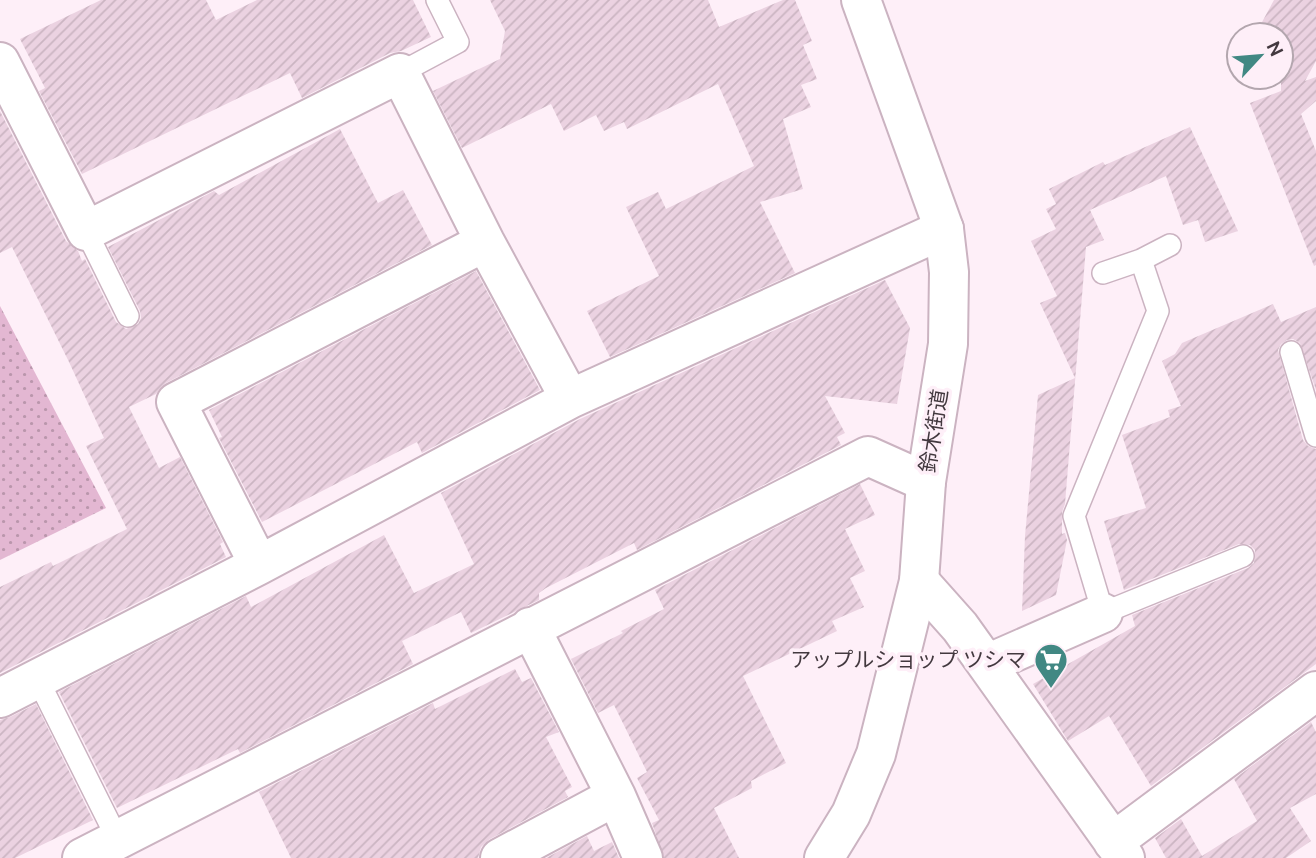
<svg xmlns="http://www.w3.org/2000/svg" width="1316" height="858" viewBox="0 0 1316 858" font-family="Ubuntu,'Noto Sans JP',sans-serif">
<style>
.park{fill:url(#park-dots)}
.building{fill:url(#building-hatch)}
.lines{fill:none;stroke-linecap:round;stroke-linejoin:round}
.lane-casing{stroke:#cbb3c1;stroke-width:24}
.street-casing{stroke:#cbb3c1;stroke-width:42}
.secondary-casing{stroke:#cbb3c1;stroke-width:42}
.lane{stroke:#fff;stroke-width:21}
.street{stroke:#fff;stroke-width:38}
.secondary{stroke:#fff;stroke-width:38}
.labels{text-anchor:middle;stroke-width:7;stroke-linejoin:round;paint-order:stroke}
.street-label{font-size:21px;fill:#43393f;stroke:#feeff8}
.poi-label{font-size:21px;fill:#43393f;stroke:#feeff8;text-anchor:end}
</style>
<defs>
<pattern id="park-dots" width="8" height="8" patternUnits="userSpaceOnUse" patternTransform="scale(1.75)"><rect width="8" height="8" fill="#e3b7d2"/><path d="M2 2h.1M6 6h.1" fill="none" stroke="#ba96ac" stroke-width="1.8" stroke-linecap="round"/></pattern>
<pattern id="building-hatch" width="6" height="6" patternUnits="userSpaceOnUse" patternTransform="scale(1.75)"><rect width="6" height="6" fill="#ebd2e1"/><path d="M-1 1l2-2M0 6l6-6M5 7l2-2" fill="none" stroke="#cbb5c2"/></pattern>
</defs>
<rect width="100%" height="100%" fill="#feeff8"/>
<path class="park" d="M 0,306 L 106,508 L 0,560 Z"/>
<path class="building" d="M 101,0 L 206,0 L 216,20 L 257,0 L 413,0 L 431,37 L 401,51 L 390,53 L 302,98 L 290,73 L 82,174 L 39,91 L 45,88 L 20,39 Z
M 490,0 L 708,0 L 719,27 L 783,0 L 795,0 L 812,41 L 803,45 L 817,79 L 801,85 L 811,107 L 783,119 L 803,189 L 760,202 L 795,273 L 610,357 L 587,311 L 659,276 L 626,207 L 658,192 L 666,209 L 754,166 L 718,84 L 627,129 L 624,122 L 604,131 L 596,115 L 564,131 L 551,104 L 462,148 L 433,91 L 500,59 L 505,31 Z
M 1274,0 L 1316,0 L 1316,61 L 1305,81 L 1316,77 L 1316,101 L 1301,114 L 1316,151 L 1316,265 L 1314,266 L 1250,103 L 1281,91 L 1281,35 L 1255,35 Z
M 0,111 L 66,241 L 78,251 L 82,261 L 85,259 L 116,322 L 126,329 L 138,324 L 141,318 L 140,311 L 108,247 L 214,191 L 219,195 L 340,129 L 378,203 L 403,190 L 432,245 L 166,383 L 156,394 L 129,407 L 159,468 L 180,457 L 223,542 L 220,544 L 226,557 L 0,673 L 0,587 L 51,562 L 53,566 L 127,529 L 86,446 L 104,438 L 69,362 L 12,247 L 0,253 Z
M 1190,127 L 1238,231 L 1205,242 L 1198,220 L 1183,225 L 1166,176 L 1090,210 L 1104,240 L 1086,247 L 1065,504 L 1062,512 L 1062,534 L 1065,533 L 1067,540 L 1056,595 L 1022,611 L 1025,536 L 1038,395 L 1075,378 L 1040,303 L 1057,296 L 1031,241 L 1056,229 L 1046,209 L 1056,204 L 1049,189 L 1103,162 L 1105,165 Z
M 476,271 L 540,390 L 422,453 L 417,442 L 262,522 L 219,438 L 222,437 L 209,410 Z
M 885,280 L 910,328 L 897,404 L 825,396 L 845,433 L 837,437 L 841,445 L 637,550 L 634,543 L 546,588 L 539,593 L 539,600 L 471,633 L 461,612 L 402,641 L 413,664 L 240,753 L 238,749 L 117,808 L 59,692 L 246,596 L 251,607 L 384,535 L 414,593 L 474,564 L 441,493 L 580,419 Z
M 1273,304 L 1281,322 L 1316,307 L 1316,390 L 1300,343 L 1293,339 L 1287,340 L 1281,344 L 1278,350 L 1303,440 L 1308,446 L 1316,449 L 1316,664 L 1151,786 L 1109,716 L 1068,741 L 1033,684 L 1135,626 L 1132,615 L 1248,568 L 1254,563 L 1255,550 L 1250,545 L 1239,544 L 1124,590 L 1104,521 L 1146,508 L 1122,435 L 1170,417 L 1168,410 L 1181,406 L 1162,361 L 1175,354 L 1182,343 Z
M 860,484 L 875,515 L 845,529 L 865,571 L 850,578 L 864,607 L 832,621 L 837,631 L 743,676 L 786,763 L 751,781 L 752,788 L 714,808 L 739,858 L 664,858 L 652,823 L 659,820 L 637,778 L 647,772 L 614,705 L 598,713 L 571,659 L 623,633 L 621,631 L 664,609 L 655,590 Z
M 515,669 L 522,682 L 531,678 L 559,732 L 546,737 L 572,787 L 565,791 L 568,797 L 490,839 L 481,847 L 478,858 L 291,858 L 259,792 L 433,703 L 435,709 Z
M 36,704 L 93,820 L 15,858 L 0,858 L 0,720 L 10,717 Z
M 1311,722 L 1316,732 L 1316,794 L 1290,808 L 1311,841 L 1286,858 L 1166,858 L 1155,838 L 1181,819 L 1202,856 L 1257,821 L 1234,779 Z
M 587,836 L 594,851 L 612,842 L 619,858 L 546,858 Z"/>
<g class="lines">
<defs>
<path id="lane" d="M 400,73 L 458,42 L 437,0
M 86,231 L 128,316
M 1170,245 L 1141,260 L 1158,311 L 1074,516 L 1103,613 L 1243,556
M 1103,273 L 1141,260
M 1291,352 L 1316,436
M 37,678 L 118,840"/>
<path id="street" d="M 0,62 L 86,231 L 400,73 L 485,242 L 570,399
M 259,565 L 176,402 L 485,242
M 919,581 L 960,627 L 1125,858
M 530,627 L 616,796 L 643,858
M 987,664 L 1103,613
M 0,698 L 259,565 L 570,399 L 944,229
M 1113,842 L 1316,691
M 82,858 L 868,456 L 926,482
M 500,858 L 616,796"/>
<path id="secondary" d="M 824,858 L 851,814 L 876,754 L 919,581 L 926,482 L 948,344 L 949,272 L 944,229 L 861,0"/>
</defs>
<use href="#lane" class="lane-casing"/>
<use href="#street" class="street-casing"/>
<use href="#secondary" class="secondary-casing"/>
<use href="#lane" class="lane"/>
<use href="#street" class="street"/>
<use href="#secondary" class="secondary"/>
</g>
<defs>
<symbol id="supermarket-pin" viewBox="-11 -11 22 30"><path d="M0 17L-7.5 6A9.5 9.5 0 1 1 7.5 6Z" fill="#418883" stroke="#feeff8"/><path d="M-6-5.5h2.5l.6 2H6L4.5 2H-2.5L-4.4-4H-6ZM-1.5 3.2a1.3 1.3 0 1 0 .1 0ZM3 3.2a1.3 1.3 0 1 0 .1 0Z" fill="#fff"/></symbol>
</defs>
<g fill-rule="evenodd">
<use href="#supermarket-pin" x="1032" y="641" width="38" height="52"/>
</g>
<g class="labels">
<g class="street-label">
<text transform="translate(934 431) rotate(-81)" y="7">鈴木街道</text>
</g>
<g class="poi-label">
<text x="1026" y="667">アップルショップ ツシマ</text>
</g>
</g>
<g transform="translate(1260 56) rotate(64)"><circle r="33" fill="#feeff8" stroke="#b3a6ae" stroke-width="2"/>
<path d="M0-5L12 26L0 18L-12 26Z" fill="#418883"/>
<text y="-10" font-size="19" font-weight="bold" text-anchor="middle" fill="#43393f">N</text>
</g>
</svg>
